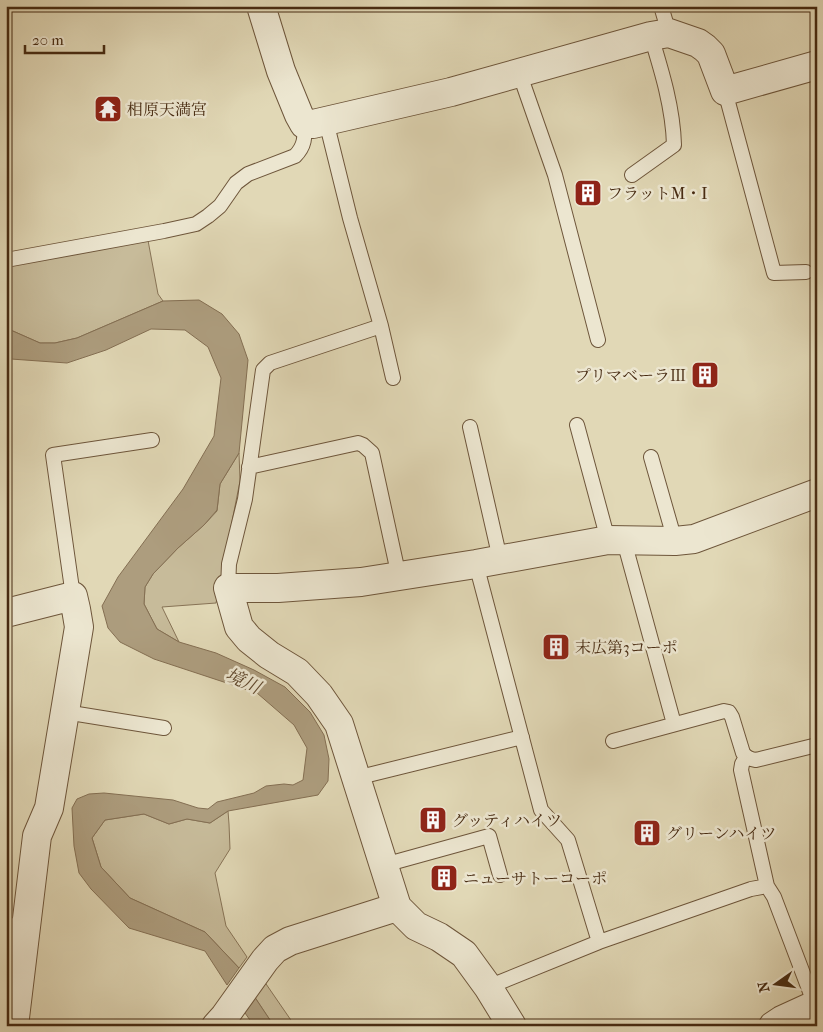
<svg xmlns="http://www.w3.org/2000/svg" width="823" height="1032" viewBox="0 0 823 1032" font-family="'IM FELL French Canon','Noto Serif JP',serif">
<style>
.green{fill:#c7bb9a;stroke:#877356}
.water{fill:#ad9d7e;stroke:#846f53}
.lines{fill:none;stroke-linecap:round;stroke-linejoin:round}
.service-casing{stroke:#6e563b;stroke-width:16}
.minor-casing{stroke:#6e563b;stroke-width:30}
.service{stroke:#ece6d0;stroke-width:14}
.minor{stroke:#ece6d0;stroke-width:28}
.labels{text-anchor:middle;stroke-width:5;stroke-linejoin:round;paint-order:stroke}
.poi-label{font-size:16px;fill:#472b12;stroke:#ece6d0;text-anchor:start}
.water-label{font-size:18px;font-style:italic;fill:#60482d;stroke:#ece6d0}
</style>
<rect width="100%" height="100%" fill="#e1d8b6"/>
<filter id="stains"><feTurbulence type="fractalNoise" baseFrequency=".004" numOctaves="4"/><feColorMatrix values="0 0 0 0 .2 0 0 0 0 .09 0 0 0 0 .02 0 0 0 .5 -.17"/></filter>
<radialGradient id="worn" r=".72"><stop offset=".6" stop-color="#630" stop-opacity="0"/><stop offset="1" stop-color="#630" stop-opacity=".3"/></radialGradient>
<path class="green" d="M 147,235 L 158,294 L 163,301 L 77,338 L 55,343 L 40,343 L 6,328 L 6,259 Z
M 239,453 L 240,481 L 216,603 L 162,607 L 179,642 L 157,629 L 144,604 L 145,587 L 153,574 L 178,548 L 204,525 L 217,511 L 220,484 Z
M 228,811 L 229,824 L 230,849 L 215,873 L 226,926 L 247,957 L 239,968 L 205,932 L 130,898 L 101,867 L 92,838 L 105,820 L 144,814 L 169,824 L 187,819 L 210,823 Z
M 264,981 L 295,1026 L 274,1026 L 254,996 Z"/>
<path class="water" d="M 199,300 L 222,314 L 239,334 L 248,360 L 239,453 L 220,484 L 217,510 L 204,525 L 178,548 L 153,574 L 145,587 L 144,604 L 157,629 L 179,642 L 216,653 L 254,670 L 285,687 L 310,712 L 324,735 L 329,759 L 328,781 L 318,795 L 228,811 L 210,823 L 187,819 L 169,824 L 144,814 L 105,820 L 92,838 L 101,867 L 130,898 L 205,932 L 239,968 L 227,985 L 205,951 L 129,928 L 91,889 L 79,873 L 74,846 L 72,808 L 77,799 L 89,794 L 104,793 L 173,800 L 198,808 L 208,809 L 217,802 L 254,793 L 266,786 L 284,784 L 293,785 L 303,780 L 307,748 L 294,725 L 257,693 L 154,659 L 120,642 L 108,628 L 102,606 L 118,577 L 183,489 L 214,436 L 221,378 L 208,347 L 185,330 L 151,329 L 106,350 L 67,363 L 11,359 L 6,357 L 6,328 L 40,343 L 55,343 L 77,338 L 163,301 Z
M 254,996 L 274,1026 L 254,1026 L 243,1010 Z"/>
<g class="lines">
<defs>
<path id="service" d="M 661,6 L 669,33
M 519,72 L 555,175 L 598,340
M 725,91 L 774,273 L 806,272
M 632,175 L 674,145 C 673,108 662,72 651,36
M 6,260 L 164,231 L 196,224 L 208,216 L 220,206 L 236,183 L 248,174 L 295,156 C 305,146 305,137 304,124
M 381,326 L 393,378
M 577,425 L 608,540
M 470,427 L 500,559
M 651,457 L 675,541
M 249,467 L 358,443 L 363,445 L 372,453 L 399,577
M 624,541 L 674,724
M 476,564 L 541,810 L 568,840 L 599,942
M 228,588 L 229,564 L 245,499 L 263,370 L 270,363 L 381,326 L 350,218 L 326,121
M 73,596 L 53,455 L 152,440
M 65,712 L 164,728
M 613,741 L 724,711 L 729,712 L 732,717 L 743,753 C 747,758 750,759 756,760 L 817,745
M 746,757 L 742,764 L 741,770 L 767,886
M 356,778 L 522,737
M 384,865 L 489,836 L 500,875
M 6,925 L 25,926
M 488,987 L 599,942 L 751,889 L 767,886 L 774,897 L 815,1005"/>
<path id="minor" d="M 261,6 L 281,71 L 299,115 L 304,124 L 313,124 L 451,92 L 651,36 L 669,33 L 698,43 L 705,48 L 711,54 L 725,91 L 817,65
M 6,613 L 73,596 L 76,609 L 79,627 L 49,808 L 37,836 L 14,1026
M 216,1026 L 225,1016 L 265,960 L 275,949 L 290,941 L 397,907
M 512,1026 L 488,987 L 464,954 L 439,937 L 416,926 L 397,907 L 339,724 L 319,695 L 297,672 L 269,655 L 249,639 L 239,627 L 228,588 L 278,588 L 361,582 L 476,564 L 608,540 L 675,541 L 694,539 L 817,493
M 773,1026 L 782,1020 L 817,1004"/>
</defs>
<use href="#service" class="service-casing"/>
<use href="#minor" class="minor-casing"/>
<use href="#service" class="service"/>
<use href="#minor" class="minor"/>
</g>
<defs>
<symbol id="temple-square" viewBox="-11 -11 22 22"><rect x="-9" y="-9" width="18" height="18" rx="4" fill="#8f2418" stroke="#ece6d0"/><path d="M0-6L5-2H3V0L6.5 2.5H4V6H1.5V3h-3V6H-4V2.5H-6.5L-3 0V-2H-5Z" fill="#fff"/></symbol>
<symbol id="building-square" viewBox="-11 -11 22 22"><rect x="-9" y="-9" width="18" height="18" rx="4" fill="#8f2418" stroke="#ece6d0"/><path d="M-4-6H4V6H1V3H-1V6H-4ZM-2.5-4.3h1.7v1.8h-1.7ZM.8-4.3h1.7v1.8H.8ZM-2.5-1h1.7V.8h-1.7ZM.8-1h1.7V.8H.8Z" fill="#fff"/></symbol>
</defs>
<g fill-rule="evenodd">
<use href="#temple-square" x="92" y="93" width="32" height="32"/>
<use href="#building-square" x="572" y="177" width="32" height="32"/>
<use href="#building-square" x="689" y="359" width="32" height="32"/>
<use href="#building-square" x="540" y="631" width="32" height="32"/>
<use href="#building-square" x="417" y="804" width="32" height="32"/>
<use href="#building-square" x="631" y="817" width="32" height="32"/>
<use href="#building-square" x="428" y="862" width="32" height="32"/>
</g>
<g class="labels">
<g class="poi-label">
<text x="127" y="115">相原天満宮</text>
<text x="607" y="199">フラットM・I</text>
<text x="686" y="381" text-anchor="end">プリマベーラⅢ</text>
<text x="575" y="653">末広第3コーポ</text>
<text x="452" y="826">グッティハイツ</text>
<text x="666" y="839">グリーンハイツ</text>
<text x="463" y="884">ニューサトーコーポ</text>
</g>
<g class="water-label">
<text transform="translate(243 681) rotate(25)" y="6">境川</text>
</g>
</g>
<rect width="823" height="1032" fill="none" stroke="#e1d8b6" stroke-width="25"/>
<rect x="8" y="8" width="808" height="1017" fill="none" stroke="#472b12" stroke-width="2.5"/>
<rect x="12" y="12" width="798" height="1007" fill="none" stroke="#472b12"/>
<g transform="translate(776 984) rotate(256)" stroke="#ece6d0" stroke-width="4" paint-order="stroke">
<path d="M0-4L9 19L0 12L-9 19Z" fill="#472b12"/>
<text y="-8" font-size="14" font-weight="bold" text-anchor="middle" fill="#472b12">N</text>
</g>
<path d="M25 45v8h79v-8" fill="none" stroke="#472b12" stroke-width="2.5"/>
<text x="32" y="45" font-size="15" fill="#472b12" stroke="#ece6d0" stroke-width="4" paint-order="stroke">20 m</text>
<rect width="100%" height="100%" filter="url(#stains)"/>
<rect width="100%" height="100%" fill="url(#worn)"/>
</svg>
